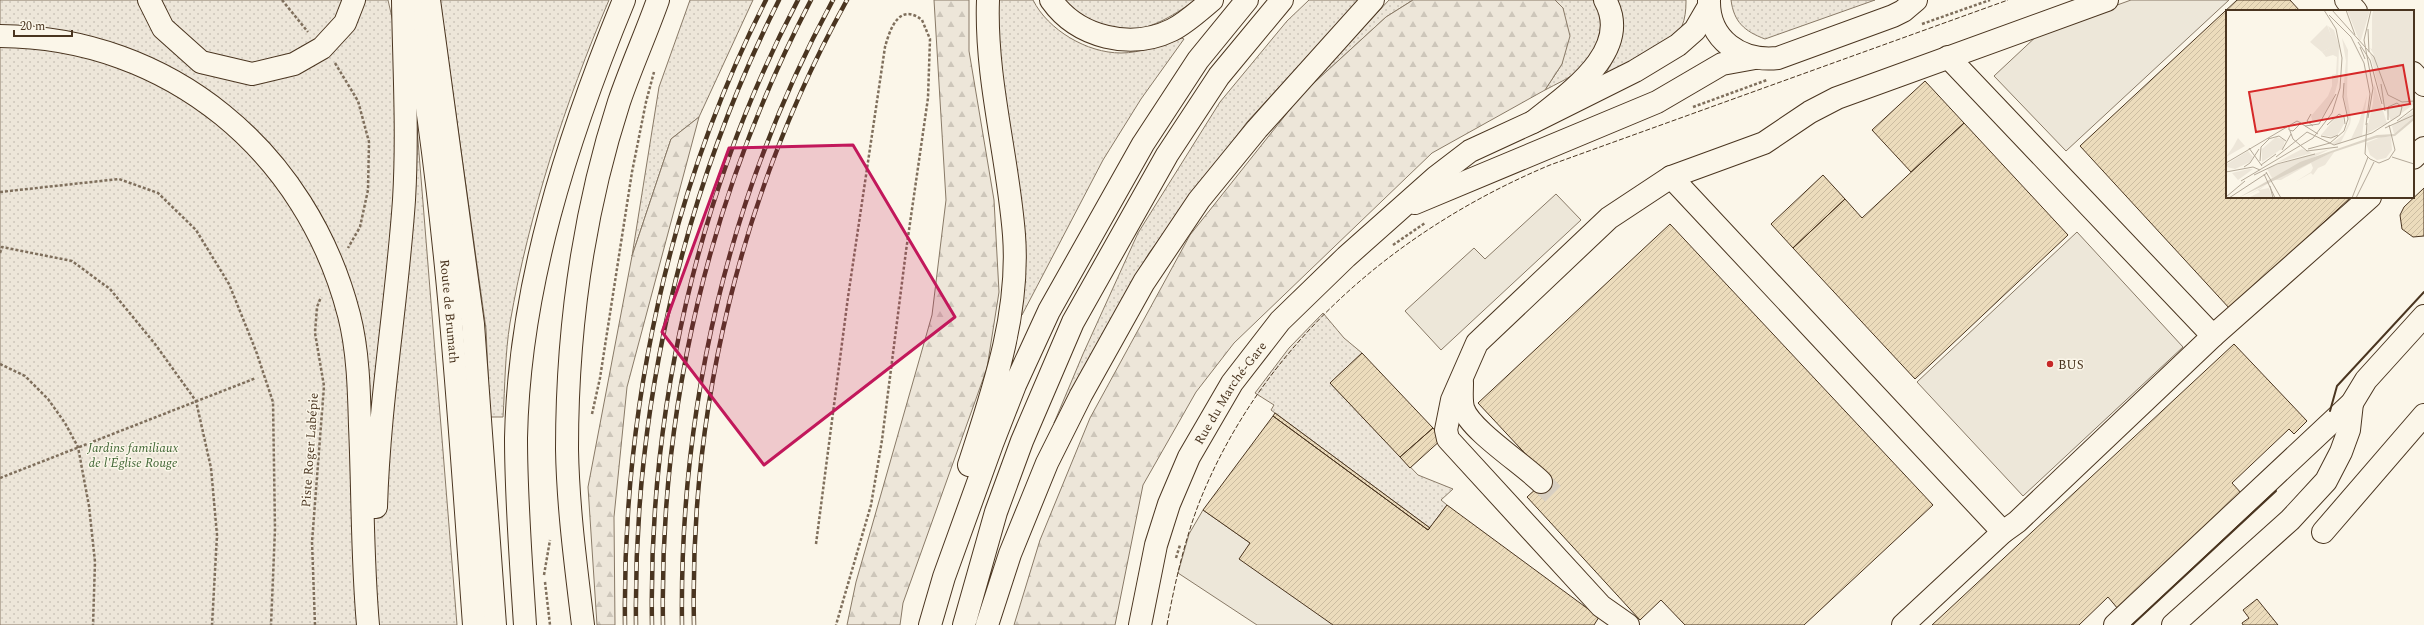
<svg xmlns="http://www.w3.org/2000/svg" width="2424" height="625" viewBox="0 0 2424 625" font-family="Spectral,serif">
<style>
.grass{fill:url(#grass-dots);stroke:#887966}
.forest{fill:url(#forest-firs);stroke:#887966}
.parking{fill:#ede7d9;stroke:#887966}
.building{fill:url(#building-hatch);stroke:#4a3520}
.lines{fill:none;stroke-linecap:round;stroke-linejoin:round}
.minor-tunnel{stroke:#d8cfc1;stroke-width:22;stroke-dasharray:22 11;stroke-linecap:butt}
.minor-casing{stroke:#4a3520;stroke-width:24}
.major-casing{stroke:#4a3520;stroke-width:24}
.highway-casing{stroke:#4a3520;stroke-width:24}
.path{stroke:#7f6f5c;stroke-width:2.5;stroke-dasharray:3 2;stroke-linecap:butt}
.minor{stroke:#fbf6e9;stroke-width:22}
.major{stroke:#fbf6e9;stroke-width:22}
.highway{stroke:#fbf6e9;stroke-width:22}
.rail-casing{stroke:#4a3520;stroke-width:4.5}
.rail{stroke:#fbf6e9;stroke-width:3;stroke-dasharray:9;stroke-linecap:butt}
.fence{stroke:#4a3520;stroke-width:1;stroke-dasharray:5 2;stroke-linecap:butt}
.wall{stroke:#4a3520;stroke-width:2}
.marked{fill:#c2185b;fill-opacity:0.2;stroke:#c2185b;stroke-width:3;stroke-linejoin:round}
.poi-dot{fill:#c62828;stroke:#fbf6e9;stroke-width:1.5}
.labels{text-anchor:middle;stroke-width:3;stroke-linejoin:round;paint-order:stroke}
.street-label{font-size:13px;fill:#4a3520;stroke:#fbf6e9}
.poi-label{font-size:13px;fill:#4a3520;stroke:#fbf6e9;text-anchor:start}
.park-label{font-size:13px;font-style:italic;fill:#436837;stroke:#fbf6e9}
.inset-road{fill:none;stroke:#b4a999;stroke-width:1}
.view{fill:#d62828;fill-opacity:0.15;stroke:#d62828;stroke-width:2}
.inset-edge{fill:none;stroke:#4a3520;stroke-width:2}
</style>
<defs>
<pattern id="grass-dots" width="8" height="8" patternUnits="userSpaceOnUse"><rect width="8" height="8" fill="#ede6d9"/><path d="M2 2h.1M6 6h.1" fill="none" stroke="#cdc6ba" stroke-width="1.8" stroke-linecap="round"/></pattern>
<pattern id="forest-firs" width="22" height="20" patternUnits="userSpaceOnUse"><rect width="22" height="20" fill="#ede6d9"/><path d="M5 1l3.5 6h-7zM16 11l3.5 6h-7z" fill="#cdc6ba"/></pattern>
<pattern id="building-hatch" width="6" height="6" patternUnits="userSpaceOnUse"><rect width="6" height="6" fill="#ecdcbc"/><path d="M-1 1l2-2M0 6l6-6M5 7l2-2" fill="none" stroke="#ccbda1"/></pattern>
</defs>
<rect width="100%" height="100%" fill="#fbf6e9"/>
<path class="grass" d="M 0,0 L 388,0 L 417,128 L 457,625 L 0,625 Z
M 440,0 L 609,0 C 565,103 529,213 510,323 C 505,354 505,386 503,417 L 490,417 L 486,329 Z
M 690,0 L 753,0 L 699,117 L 671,139 L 632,256 L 659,87 Z
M 993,0 L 1033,0 C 1048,30 1087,53 1121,53 C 1141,53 1160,45 1179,37 L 1184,39 L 1141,99 L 1103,160 L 1022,315 Z
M 1062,0 L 1195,0 C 1145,37 1110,43 1062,0 Z
M 1309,0 L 1361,0 L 1347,13 L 1247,122 L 1149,253 L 1054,423 L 1083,354 L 1138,233 L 1220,102 L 1287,21 Z
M 1389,0 L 1413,0 L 1386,17 L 1303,93 Z
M 1555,0 L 1593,0 C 1608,20 1599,54 1580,70 C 1570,78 1556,84 1545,90 L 1562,64 L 1563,8 Z
M 1615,0 L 1686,0 L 1686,2 C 1686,10 1685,19 1682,26 C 1673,43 1624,66 1606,73 C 1624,43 1620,33 1615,0 Z
M 1731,0 L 1875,0 L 1765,39 C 1744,31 1734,22 1731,0 Z
M 1323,313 L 1344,338 L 1362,353 L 1330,383 L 1418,475 L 1453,489 L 1441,500 L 1447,505 L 1430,528 L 1271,410 L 1274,405 L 1255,393 L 1289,348 Z"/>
<path class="forest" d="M 934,0 L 969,0 L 969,51 L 994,200 L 999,292 L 987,368 L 903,603 L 900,625 L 847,625 L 856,582 L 932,315 L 946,200 Z
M 1413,0 L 1555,0 L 1563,8 L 1570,36 L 1562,64 L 1545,90 L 1432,153 L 1234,343 L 1196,392 L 1143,485 L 1115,625 L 1014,625 L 1040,540 L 1090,418 L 1190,235 L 1303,93 L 1386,17 Z
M 699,117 L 627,387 L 614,517 L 615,625 L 597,625 L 588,487 L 632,256 L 671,139 Z"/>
<path class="parking" d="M 2131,0 L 2229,0 L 2066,151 L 1994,76 L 2040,33 Z
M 1556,194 L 1581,220 L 1441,350 L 1405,311 L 1474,248 L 1485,259 Z
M 2077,232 L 2183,347 L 2023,496 L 1917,382 Z
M 1203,510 L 1250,543 L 1333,625 L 1257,625 L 1178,573 L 1189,534 Z"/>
<path class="building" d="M 2237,0 L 2290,0 L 2300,11 L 2227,11 L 2227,197 L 2351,197 L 2230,309 L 2080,146 Z
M 1925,81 L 1964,123 L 1911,172 L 1872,130 Z
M 1964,123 L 2068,235 L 1915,379 L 1793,248 L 1845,199 L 1862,218 Z
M 1823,175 L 1845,199 L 1793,248 L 1771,224 Z
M 2424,188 L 2424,236 L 2413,237 L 2402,229 L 2400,215 L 2404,207 Z
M 1670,224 L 1933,505 L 1804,625 L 1685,625 L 1661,600 L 1640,620 L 1527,497 L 1548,478 L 1478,403 Z
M 2234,344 L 2307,421 L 2294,434 L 2289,429 L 2232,483 L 2242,494 L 2118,609 L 2108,597 L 2079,625 L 1932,625 Z
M 1362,353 L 1433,428 L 1400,457 L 1330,383 Z
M 1275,413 L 1430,528 L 1428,530 L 1273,416 Z
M 1273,416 L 1428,530 L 1447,505 L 1599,617 L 1594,625 L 1333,625 L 1239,559 L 1250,543 L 1203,510 Z
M 1433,428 L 1442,439 L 1410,468 L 1400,457 Z
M 2257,599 L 2278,625 L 2243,625 L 2242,623 L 2249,618 L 2243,610 Z"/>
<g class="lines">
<path class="minor-tunnel" d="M 1541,482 L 1553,494"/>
<defs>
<g id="minor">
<path d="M 429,0 L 473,324 L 495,625"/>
<path d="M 2346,0 L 2356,11"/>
<path d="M 1948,57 L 2213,336 L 2370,197"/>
<path d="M 2413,73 L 2424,85"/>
<path d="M 2413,158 L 2424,148"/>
<path d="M 1671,177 L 2003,532 L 2017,522 L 2213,336"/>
<path d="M 1415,203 L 1657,102 L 1722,64 L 1755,58"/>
<path d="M 1462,383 C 1462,391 1461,400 1463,408 C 1470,430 1523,464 1541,482"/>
<path d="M 2323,532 L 2424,415"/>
<path id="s1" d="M 1140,625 L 1156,545 L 1169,504 L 1189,457 L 1232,383 L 1280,321 L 1346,257 L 1436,177 L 1470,151 L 1533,122 L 1635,71 L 1678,45 L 1695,30 L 1709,6"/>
<path d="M 1628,625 L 1601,606 L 1448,439 L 1446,430 L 1452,400 L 1477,343 L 1609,218 L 1671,177 L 1764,143 L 1810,112 L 1837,98 L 2107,0"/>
<path d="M 1903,625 L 2003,532"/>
<path d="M 2115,625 L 2352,403 L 2366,380 L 2424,316"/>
<path d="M 2173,625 L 2290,520 L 2326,481 L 2341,452 L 2349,430 L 2352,403"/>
</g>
<g id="major">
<path id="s2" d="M 410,0 C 447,207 459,416 474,625"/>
<path d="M 1709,0 C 1708,40 1741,62 1778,58 L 1893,16 L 1903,11 L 1916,0"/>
<path d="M 525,625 C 521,563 516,500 516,438 C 519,287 567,139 624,0"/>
</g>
<path id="highway" d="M 149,0 L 163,28 L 201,62 L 252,74 L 294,64 L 322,48 L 345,23 L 354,0
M 1051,0 C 1078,38 1131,50 1172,30 C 1186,23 1200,10 1212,0
M 0,36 C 170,37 307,152 349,315 C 358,350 359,389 360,426 C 363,492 362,559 368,625
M 1533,122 C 1566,95 1634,51 1605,0
M 969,465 C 993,391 1020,314 1014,235 C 1008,157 985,78 988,0
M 376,507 C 379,404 397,303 404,200 C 408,133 404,67 403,0
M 583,625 C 576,567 568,508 567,449 C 567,333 583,213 619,102 C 631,67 646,34 658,0
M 930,625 L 944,577 L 992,444 L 1015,385 L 1049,311 L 1143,144 L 1198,60 L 1247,0
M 964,625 L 996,512 L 1022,441 L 1073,322 L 1167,155 L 1219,76 L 1282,0
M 987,625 L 1010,554 L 1047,463 L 1081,395 L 1144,282 L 1199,200 L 1257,129 L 1373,0"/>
</defs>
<use href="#minor" class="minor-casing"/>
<use href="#major" class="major-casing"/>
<use href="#highway" class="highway-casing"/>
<path class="path" d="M 282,0 L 308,32
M 1922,24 L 1990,0
M 335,63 L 358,101 L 369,142 L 368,190 L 360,227 L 348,248
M 1693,107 L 1767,80
M 0,192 L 119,179 L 158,193 L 196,230 L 229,284 L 256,351 L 273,402 L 275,529 L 271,625
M 1393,245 L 1425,223
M 0,253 L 2,247 L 72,261 L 110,289 L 155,344 L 196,401 L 211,468 L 217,535 L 212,625
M 0,364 L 25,376 L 48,399 L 65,423 L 78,447 L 89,506 L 95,562 L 93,625
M 592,414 L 600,378 L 632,172 L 646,102 L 654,72
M 0,478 L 256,378
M 816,544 L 848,297 L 885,47 C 890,29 899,2 922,20 L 930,39 L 928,98 L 906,251 L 882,440 L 871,505 L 836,625
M 1176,558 L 1180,545
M 544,575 L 550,540
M 545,582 L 550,625
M 315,625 L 312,542 L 324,386 L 315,333 L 317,307 L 321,297"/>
<use href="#minor" class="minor"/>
<use href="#major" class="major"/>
<use href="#highway" class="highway"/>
<defs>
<path id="rail" d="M 625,625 C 622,411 669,191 766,0
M 636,625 C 633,409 682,193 779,0
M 652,625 C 648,411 698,190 798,0
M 663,625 C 659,407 710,193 811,0
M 682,625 C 679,407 729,192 833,0
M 694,625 C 689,408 742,190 847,0"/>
</defs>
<use href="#rail" class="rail-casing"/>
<use href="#rail" class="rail"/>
<path class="fence" d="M 1167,625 C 1175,582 1185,538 1201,498 C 1265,342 1397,229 1550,165 L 2008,0"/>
<path class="wall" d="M 2330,411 L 2337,386 L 2424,292
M 2132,625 L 2276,491"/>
</g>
<path class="marked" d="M 853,145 L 955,317 L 764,465 L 662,332 L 729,148 Z"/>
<circle class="poi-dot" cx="2050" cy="364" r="4"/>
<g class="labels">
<g class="street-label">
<text dy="5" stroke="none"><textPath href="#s2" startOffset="314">Route de Brumath</textPath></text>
<text dy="5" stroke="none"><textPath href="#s1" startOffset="252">Rue du Marché-Gare</textPath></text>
<text transform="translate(309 450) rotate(-86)" y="5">Piste Roger Labépie</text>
</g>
<g class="poi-label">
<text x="2058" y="369">BUS</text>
</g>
<g class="park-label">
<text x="133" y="452">Jardins familiaux<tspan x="133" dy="15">de l'Église Rouge</tspan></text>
</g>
</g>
<g transform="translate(2226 10)">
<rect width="188" height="188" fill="#fbf6e9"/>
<path d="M 188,0 L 188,94 L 165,111 L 156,91 L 144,44 L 148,45 L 144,38 L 146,39 L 146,6 L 147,1 ZM 101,15 L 109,35 L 96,42 L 84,32 ZM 148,73 L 161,113 L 140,124 L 147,93 ZM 141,85 L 136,126 L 124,131 L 133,112 ZM 188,100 L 188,107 L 168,124 L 166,116 ZM 111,106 L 117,107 L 118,114 L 113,123 L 107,127 L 95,125 ZM 50,127 L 59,130 L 57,138 L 36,152 L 36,139 ZM 76,139 L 86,143 L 50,153 ZM 22,141 L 27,147 L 24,152 L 9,159 L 1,157 L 1,154 ZM 23,159 L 27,159 L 12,170 L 6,163 Z" fill="#ede6d9"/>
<path d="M 102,16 L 108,20 L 113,36 L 112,72 L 106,93 L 92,112 L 87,113 L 85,106 L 102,86 L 106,76 L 106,65 L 110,64 L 111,47 L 107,45 L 100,47 L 96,42 L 108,35 ZM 116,28 L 122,40 L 121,85 L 125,109 L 124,114 L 114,134 L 105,134 L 117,125 L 123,112 L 117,82 L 120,51 ZM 104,139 L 46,168 L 41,159 L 47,156 ZM 109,141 L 99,155 L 92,158 L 87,165 L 85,163 L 69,172 L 85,162 L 87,158 L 85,153 L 55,170 L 47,170 ZM 41,174 L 33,180 L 43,178 L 46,188 L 22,188 L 34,182 L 32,180 L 17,188 Z" fill="#ede6d9"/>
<path d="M 121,0 L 144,0 L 135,30 L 133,30 Z" fill="#ede6d9"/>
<path d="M 155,127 L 165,127 L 166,140 L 160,148 L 151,150 L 144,145 L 140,133 ZM 12,128 L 19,136 L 0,147 L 7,137 Z" fill="#ede6d9"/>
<path d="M 188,107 L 188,110 L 169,126 L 150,128 L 105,143 L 12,188 L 74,152 L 151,125 L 168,124 Z" fill="#dcd4c6"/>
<path class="inset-road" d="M 106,0 L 148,47 L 162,85 L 176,92 L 188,91M 120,0 L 129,25M 103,5 L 125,27 L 138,53 L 144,84 L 140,115M 142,19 L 143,42M 132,32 L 144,50 L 156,94M 134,37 L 139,49M 155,74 L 159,101M 85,104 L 81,111 L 87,116M 142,108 L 147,78 L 138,30 L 145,0M 171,111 L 188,98M 141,113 L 139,144 L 144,149 L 153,153 L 163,149 L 169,140 L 163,115M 76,114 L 92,124M 101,115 L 113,104 L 118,107 L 119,114M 79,116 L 93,114 L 110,84M 159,118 L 188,105M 64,121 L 67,129 L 81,141 L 112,137M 95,126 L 105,128 L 112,125M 42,129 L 53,126 L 60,131M 23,138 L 36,156M 82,139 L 104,133 L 118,121 L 122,109 L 117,87 L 118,73M 56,140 L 65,124M 50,147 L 81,122 L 108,135 L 146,123 L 174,105 L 176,97 L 171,93 L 162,97 L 162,110M 166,147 L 188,154M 34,151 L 35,137 L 43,129M 0,153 L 71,111 L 75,113 L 67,121 L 63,120 L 63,116M 35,155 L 50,144M 18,157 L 24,153 L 33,139M 0,162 L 27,157 L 34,160M 40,162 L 55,188M 38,164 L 49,188M 28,165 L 51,154 L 89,144M 15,171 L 87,128 L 106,103 L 114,78 L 116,48 L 110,19 L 98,0M 44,176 L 47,188M 0,187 L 19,171M 3,188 L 41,163M 126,188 L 142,147M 130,188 L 148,152"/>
<path class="view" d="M 177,55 L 184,94 L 30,122 L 23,82 Z"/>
<rect width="188" height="188" class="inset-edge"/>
</g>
<path d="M14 30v6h58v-6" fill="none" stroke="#4a3520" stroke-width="2"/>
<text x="20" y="30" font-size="12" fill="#4a3520" stroke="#fbf6e9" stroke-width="3" paint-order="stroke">20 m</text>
</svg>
